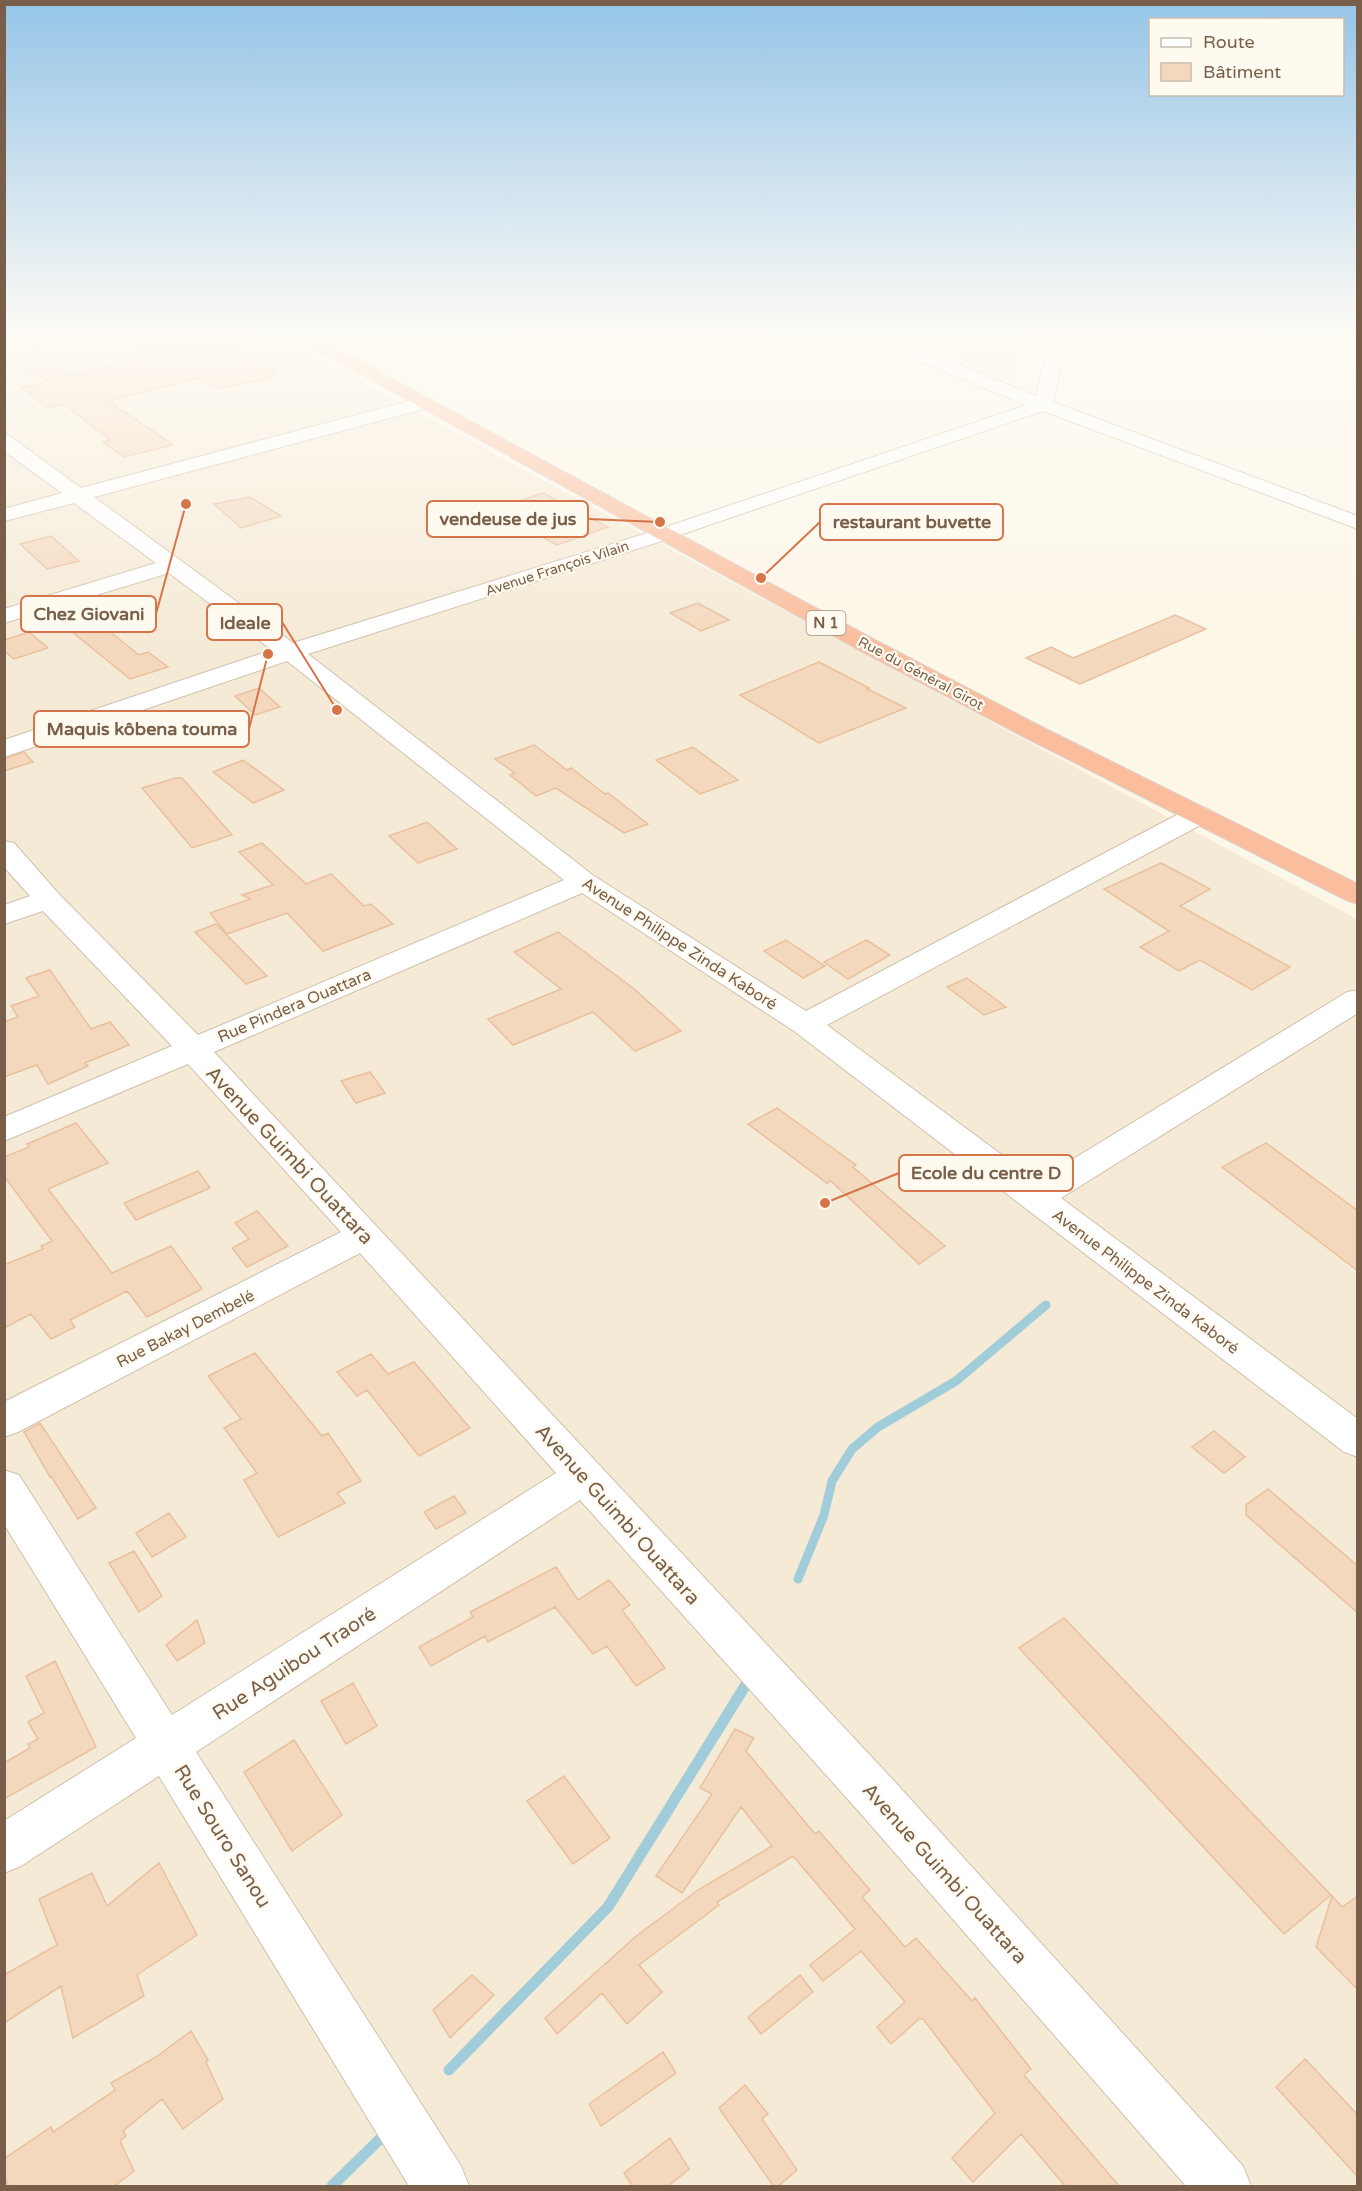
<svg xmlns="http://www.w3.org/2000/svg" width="1362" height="2191" viewBox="0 0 1362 2191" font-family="'Varela Round',sans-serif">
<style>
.residential{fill:#f5ead6}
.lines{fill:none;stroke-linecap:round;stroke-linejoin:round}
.stream-far2{stroke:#a1cddb;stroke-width:4.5}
.stream-far1{stroke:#a1cddb;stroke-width:9}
.stream{stroke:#a1cddb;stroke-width:11}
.building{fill:#f4d8be;stroke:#e8c09e;stroke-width:1.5}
.minor-casing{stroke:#d0c0ac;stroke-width:2}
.highway-casing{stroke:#dcd5d0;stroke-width:2}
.minor{fill:#fff;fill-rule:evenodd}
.highway{fill:#fabd9d;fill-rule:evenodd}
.labels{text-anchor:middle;stroke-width:4.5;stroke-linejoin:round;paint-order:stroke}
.far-street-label{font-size:14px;fill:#795f4a;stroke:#fffaef}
.shield{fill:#fffaef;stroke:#a18e7c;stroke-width:1.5}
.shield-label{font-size:15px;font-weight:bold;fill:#795f4a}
.street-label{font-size:16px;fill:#795f4a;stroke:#fffaef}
.near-street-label{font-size:20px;fill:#795f4a;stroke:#fffaef}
.leader{fill:none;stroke:#d57549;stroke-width:2}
.callout-dot{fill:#d57549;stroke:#fffaef;stroke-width:2}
.callout{fill:#fffaef;stroke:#d57549;stroke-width:2}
.callout-label{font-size:18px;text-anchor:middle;font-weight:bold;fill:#795f4a}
</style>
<rect width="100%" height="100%" fill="#fdf7e8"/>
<path class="residential" d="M 5,337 L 277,337 L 1357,919 L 1357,2186 L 5,2186 Z
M 901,337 L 1026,337 L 1015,381 Z"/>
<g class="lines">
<path class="stream-far2" d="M 4,340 L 16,337"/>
<path class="stream-far1" d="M 798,1579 L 824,1515 L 832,1481 L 852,1449 L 878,1427 L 956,1381 L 1046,1305"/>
<path class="stream" d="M 449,2070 L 608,1907 L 750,1678
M 332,2186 L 381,2138"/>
</g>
<path class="building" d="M 122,337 L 213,337 L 275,373 L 271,375 L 275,377 L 214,389 L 197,378 L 108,401 L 173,445 L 124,457 L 103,442 L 110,440 L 64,404 L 48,408 L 22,388 L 50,381 L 4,359 L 4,356 L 38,350 L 71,375 L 152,357 Z
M 543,493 L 608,527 L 557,545 L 492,510 Z
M 250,497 L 281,516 L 241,528 L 214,504 Z
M 51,536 L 79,561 L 47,569 L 20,544 Z
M 698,603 L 729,620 L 701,631 L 670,613 Z
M 1175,615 L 1206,629 L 1080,684 L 1026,658 L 1051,647 L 1073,658 Z
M 98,622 L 139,655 L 148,652 L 168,667 L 130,679 L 71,631 Z
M 29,632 L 48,648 L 14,659 L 4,651 L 4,640 Z
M 819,662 L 869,688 L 867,689 L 906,708 L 819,743 L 740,695 Z
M 259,688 L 280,707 L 255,715 L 235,696 Z
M 534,745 L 567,770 L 571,768 L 605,794 L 608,793 L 648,824 L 624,833 L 556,788 L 536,796 L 510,775 L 515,773 L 495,759 Z
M 693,747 L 738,780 L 700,794 L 656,760 Z
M 24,752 L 33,762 L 4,771 L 4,759 Z
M 243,760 L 284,790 L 253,803 L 213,772 Z
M 176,778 L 182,778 L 232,835 L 192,848 L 142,788 Z
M 427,822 L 457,849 L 418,863 L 389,836 Z
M 262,843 L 306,884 L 331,874 L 364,906 L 371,904 L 393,924 L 323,951 L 287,913 L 227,934 L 210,913 L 250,899 L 242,895 L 273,885 L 239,852 Z
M 1161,863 L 1210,889 L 1180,906 L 1290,967 L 1252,990 L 1200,960 L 1179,971 L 1140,947 L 1169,931 L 1104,889 Z
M 216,924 L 267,976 L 246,984 L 195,932 Z
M 558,932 L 633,988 L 681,1031 L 635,1051 L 593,1012 L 513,1045 L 488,1019 L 561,989 L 514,952 Z
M 786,940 L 825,966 L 803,978 L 764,951 Z
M 866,940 L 890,955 L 848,979 L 824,962 Z
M 50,970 L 91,1029 L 110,1022 L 129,1045 L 85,1063 L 88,1066 L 48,1084 L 37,1065 L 4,1077 L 4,1022 L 18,1017 L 11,1006 L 39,996 L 26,978 Z
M 967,978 L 1006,1007 L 984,1015 L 947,987 Z
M 370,1072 L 385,1093 L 356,1103 L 341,1081 Z
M 777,1108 L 856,1165 L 853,1167 L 945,1246 L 919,1264 L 831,1181 L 827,1183 L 748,1124 Z
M 76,1123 L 108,1163 L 48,1189 L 112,1273 L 171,1246 L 202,1289 L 147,1317 L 127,1291 L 70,1320 L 75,1327 L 51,1339 L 31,1314 L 4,1328 L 4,1265 L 43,1249 L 41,1246 L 52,1241 L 4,1176 L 4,1157 L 29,1147 L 27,1144 Z
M 1266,1143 L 1358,1211 L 1358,1271 L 1222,1167 Z
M 198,1171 L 210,1188 L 136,1220 L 124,1203 Z
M 257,1211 L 288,1246 L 247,1267 L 232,1248 L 249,1239 L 235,1223 Z
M 255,1353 L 322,1436 L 328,1433 L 361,1481 L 337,1493 L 345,1503 L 278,1537 L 244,1480 L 257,1473 L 224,1428 L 241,1419 L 208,1376 Z
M 371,1354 L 388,1374 L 414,1362 L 470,1428 L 419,1456 L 367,1390 L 357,1396 L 337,1372 Z
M 40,1423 L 96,1508 L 78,1519 L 51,1476 L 50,1477 L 24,1432 Z
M 1214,1431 L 1245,1457 L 1224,1473 L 1192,1447 Z
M 1268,1489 L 1358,1566 L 1358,1613 L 1246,1515 L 1246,1505 Z
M 454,1496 L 466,1513 L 436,1529 L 424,1512 Z
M 169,1513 L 186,1537 L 152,1557 L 136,1533 Z
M 134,1551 L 162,1596 L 139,1612 L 109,1563 Z
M 556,1567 L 578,1600 L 609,1580 L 630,1605 L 622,1610 L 665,1668 L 636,1686 L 607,1646 L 593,1654 L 555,1607 L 488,1642 L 485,1636 L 431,1666 L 419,1647 L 473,1617 L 470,1612 Z
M 1064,1618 L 1331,1895 L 1284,1934 L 1019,1648 Z
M 197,1620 L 205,1643 L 177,1661 L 166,1645 Z
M 55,1661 L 96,1747 L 4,1799 L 4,1763 L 30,1748 L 28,1744 L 38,1739 L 28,1722 L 44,1713 L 26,1676 Z
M 353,1683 L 377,1726 L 346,1744 L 321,1701 Z
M 735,1729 L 754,1738 L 746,1751 L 815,1834 L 819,1831 L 870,1890 L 862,1897 L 905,1947 L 916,1938 L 972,2001 L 975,1998 L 1031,2069 L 1024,2075 L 1120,2187 L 1066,2187 L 1021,2134 L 973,2182 L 952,2158 L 995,2113 L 923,2019 L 919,2019 L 891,2044 L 877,2027 L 905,2002 L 861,1951 L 823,1981 L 810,1965 L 855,1929 L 793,1856 L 717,1902 L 719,1905 L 639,1965 L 662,1992 L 627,2024 L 602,1993 L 557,2034 L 545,2018 L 635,1937 L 698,1890 L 772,1846 L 741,1807 L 682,1893 L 656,1876 L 712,1794 L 700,1788 Z
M 294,1740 L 342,1815 L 292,1851 L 244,1772 Z
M 564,1776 L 610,1838 L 573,1864 L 527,1801 Z
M 159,1863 L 197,1935 L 137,1975 L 144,1996 L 73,2038 L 61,1986 L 4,2023 L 4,1975 L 57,1945 L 39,1899 L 92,1873 L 107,1906 Z
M 1332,1896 L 1342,1907 L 1358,1896 L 1358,1990 L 1316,1947 Z
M 472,1975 L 494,1995 L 450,2038 L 433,2010 Z
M 800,1975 L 813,1992 L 761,2034 L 748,2017 Z
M 191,2031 L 208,2060 L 206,2062 L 223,2099 L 183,2129 L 162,2099 L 123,2131 L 126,2136 L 120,2141 L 134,2171 L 113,2187 L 9,2187 L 4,2176 L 4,2159 L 51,2127 L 53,2132 L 115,2090 L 111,2083 L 156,2057 Z
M 663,2052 L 676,2073 L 601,2126 L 589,2104 Z
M 1305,2059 L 1358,2115 L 1358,2177 L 1276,2087 Z
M 745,2085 L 768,2114 L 762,2119 L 797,2170 L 777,2187 L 774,2187 L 719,2108 Z
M 670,2138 L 689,2169 L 667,2187 L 633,2187 L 624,2173 Z"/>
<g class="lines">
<defs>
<path id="minor" d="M 867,337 L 891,337 L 1036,396 L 1050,337 L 1067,337 L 1053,402 L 1358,516 L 1358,529 L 1043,411 L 671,538 L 308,654 L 594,876 L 806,1011 L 1188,809 L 1198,807 L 1208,809 L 1212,815 L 1208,821 L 827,1025 L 1037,1181 L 1347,992 L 1358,990 L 1358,1013 L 1061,1198 L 1358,1419 L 1358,1457 L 1344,1452 L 794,1031 L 582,893 L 214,1052 L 895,1782 L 1243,2166 L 1251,2186 L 1186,2186 L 861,1814 L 580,1500 L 196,1752 L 461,2166 L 469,2186 L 409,2186 L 159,1776 L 21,1866 L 4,1873 L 4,1821 L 136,1738 L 4,1524 L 4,1470 L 19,1475 L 172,1715 L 556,1473 L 360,1253 L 18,1432 L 4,1437 L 4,1402 L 341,1232 L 188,1064 L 4,1141 L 4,1117 L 172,1046 L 43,911 L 4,924 L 4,905 L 30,896 L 4,867 L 4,841 L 14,843 L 58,893 L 198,1035 L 564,880 L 287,661 L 4,757 L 4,740 L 272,650 L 169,573 L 4,623 L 4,609 L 156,563 L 74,503 L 4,521 L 4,509 L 62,493 L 4,451 L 4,435 L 11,437 L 81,488 L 417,399 L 431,399 L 433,403 L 431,407 L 94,497 L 293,643 L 657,530 L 1026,405 L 869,341 Z"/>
<path id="highway" d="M 294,337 L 315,337 L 877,641 L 1042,727 L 1358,884 L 1358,904 L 1348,901 L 1024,737 L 861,651 Z"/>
</defs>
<use href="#minor" class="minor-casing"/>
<use href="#highway" class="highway-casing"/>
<use href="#minor" class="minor"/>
<use href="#highway" class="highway"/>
</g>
<linearGradient id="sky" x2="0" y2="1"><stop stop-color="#96c5e8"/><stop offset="0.52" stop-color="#fefbf5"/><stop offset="1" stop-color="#fefbf5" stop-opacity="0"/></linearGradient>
<rect width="1362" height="644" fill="url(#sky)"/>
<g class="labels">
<g class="far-street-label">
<text transform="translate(557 568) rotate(-18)" y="5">Avenue François Vilain</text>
<text transform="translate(921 673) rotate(28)" y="5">Rue du Général Girot</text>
</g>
<rect class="shield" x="806.5" y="611" width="39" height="24" rx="4.5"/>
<g class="shield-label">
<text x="826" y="628">N 1</text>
</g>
<g class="street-label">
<text transform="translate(680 943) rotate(33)" y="6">Avenue Philippe Zinda Kaboré</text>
<text transform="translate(294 1005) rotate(-23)" y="6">Rue Pindera Ouattara</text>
<text transform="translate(1146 1281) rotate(37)" y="6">Avenue Philippe Zinda Kaboré</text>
<text transform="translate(185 1328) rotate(-27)" y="6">Rue Bakay Dembelé</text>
</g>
<g class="near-street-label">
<text transform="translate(290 1155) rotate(47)" y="7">Avenue Guimbi Ouattara</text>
<text transform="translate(618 1514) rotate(48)" y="7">Avenue Guimbi Ouattara</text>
<text transform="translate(294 1663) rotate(-33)" y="7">Rue Aguibou Traoré</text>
<text transform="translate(223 1836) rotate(58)" y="7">Rue Souro Sanou</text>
<text transform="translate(945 1873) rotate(48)" y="7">Avenue Guimbi Ouattara</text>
</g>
</g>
<path class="leader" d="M660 522L588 519M761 578L820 522M186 504L156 614M337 710L282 622M268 654L249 729M825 1203L899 1173"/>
<g class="callout-dot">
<circle cx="660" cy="522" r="6"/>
<circle cx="761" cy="578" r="6"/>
<circle cx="186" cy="504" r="6"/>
<circle cx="337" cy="710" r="6"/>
<circle cx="268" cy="654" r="6"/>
<circle cx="825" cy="1203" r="6"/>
</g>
<g class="callout">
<rect x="427" y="501" width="161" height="36" rx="6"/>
<rect x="820" y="504" width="183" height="36" rx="6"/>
<rect x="21" y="596" width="135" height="36" rx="6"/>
<rect x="207" y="604" width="75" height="36" rx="6"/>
<rect x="34" y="711" width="215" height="36" rx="6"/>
<rect x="899" y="1155" width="174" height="36" rx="6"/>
</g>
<g class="callout-label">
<text x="508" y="525">vendeuse de jus</text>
<text x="912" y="528">restaurant buvette</text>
<text x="89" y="620">Chez Giovani</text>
<text x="245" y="629">Ideale</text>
<text x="142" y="735">Maquis kôbena touma</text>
<text x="986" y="1179">Ecole du centre D</text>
</g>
<rect width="1362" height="2191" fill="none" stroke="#795f4a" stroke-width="12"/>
<rect x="1149" y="18" width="195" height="78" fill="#fffaef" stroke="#c9bcad" stroke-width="1.5"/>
<rect x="1161" y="38" width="30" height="9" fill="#ffffff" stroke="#c9bcad" stroke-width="1.5"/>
<text x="1203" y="48" font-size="18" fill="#795f4a">Route</text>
<rect x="1161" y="63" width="30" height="18" fill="#f4d8be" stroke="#c9bcad" stroke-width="1.5"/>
<text x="1203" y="78" font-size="18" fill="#795f4a">Bâtiment</text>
</svg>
